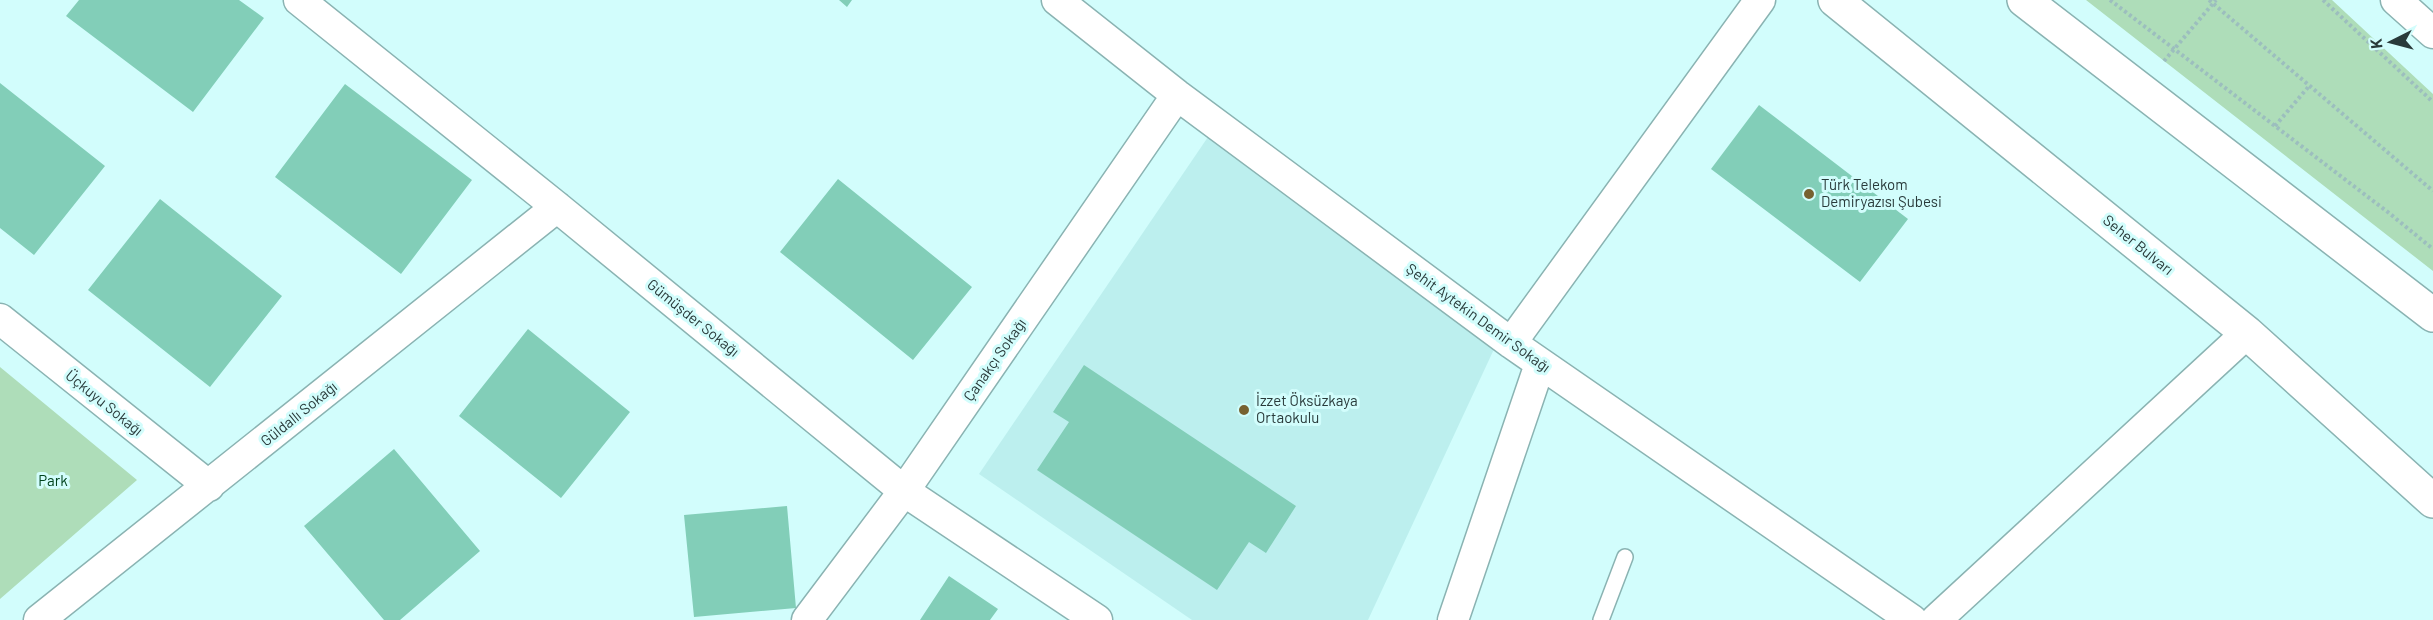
<svg xmlns="http://www.w3.org/2000/svg" width="2433" height="620" viewBox="0 0 2433 620" font-family="Barlow,sans-serif">
<style>
.built{fill:#bcefee}
.green{fill:#aeddb9}
.building{fill:#82ceb8}
.lines{fill:none;stroke-linecap:round;stroke-linejoin:round}
.service-casing{stroke:#8ab3b2;stroke-width:18}
.minor-casing{stroke:#8ab3b2;stroke-width:33}
.secondary-casing{stroke:#8ab3b2;stroke-width:36}
.path{stroke:#9cbebe;stroke-width:4;stroke-dasharray:3 3;stroke-linecap:butt}
.service{stroke:#fff;stroke-width:15}
.minor{stroke:#fff;stroke-width:30}
.secondary{stroke:#fff;stroke-width:33}
.poi-dot{fill:#776231;stroke:#d2fdfc;stroke-width:2}
.labels{text-anchor:middle;stroke-width:6;stroke-linejoin:round;paint-order:stroke}
.poi-label{font-size:15px;fill:#293a3a;stroke:#d2fdfc;text-anchor:start}
.street-label{font-size:15px;fill:#293a3a;stroke:#d2fdfc}
.park-label{font-size:15px;fill:#00431d;stroke:#d2fdfc}
</style>
<rect width="100%" height="100%" fill="#d2fdfc"/>
<path class="built" d="M 1210,134 L 1495,347 L 1368,620 L 1192,620 L 979,474 Z"/>
<path class="green" d="M 2086,0 L 2332,0 L 2433,94 L 2433,271 Z
M 0,367 L 137,480 L 0,599 Z"/>
<path class="building" d="M 79,0 L 239,0 L 264,18 L 193,112 L 66,16 Z
M 839,0 L 852,0 L 847,7 Z
M 0,83 L 105,166 L 34,255 L 0,228 Z
M 345,84 L 472,180 L 401,274 L 275,177 Z
M 1759,105 L 1908,219 L 1860,282 L 1711,169 Z
M 838,179 L 972,287 L 913,360 L 780,252 Z
M 160,199 L 282,296 L 210,387 L 88,290 Z
M 528,329 L 630,412 L 561,498 L 459,416 Z
M 1084,365 L 1296,506 L 1266,553 L 1249,542 L 1217,590 L 1037,470 L 1069,422 L 1053,412 Z
M 394,449 L 480,551 L 400,620 L 384,620 L 304,526 Z
M 787,506 L 796,608 L 694,617 L 684,515 Z
M 949,576 L 998,609 L 990,620 L 920,620 Z"/>
<g class="lines">
<defs>
<path id="service" d="M 1601,620 L 1625,557"/>
<path id="minor" d="M 299,0 L 557,207 L 904,491 L 1097,620
M 1057,0 L 1177,95 L 1511,343 L 1912,620
M 2396,0 L 2433,33
M 0,319 L 209,486
M 1511,343 L 1760,0
M 39,620 L 557,207
M 807,620 L 904,491 L 1177,95
M 1453,620 L 1540,364
M 1936,620 L 2247,333"/>
<path id="secondary" d="M 1835,0 L 2247,333 L 2433,501
M 2024,0 L 2433,315"/>
</defs>
<use href="#service" class="service-casing"/>
<use href="#minor" class="minor-casing"/>
<use href="#secondary" class="secondary-casing"/>
<path class="path" d="M 2110,0 L 2389,213 L 2433,249
M 2209,0 L 2433,191
M 2323,0 L 2433,102
M 2164,61 L 2216,0
M 2275,126 L 2310,85"/>
<use href="#service" class="service"/>
<use href="#minor" class="minor"/>
<use href="#secondary" class="secondary"/>
</g>
<g class="poi-dot">
<circle cx="1809" cy="194" r="6"/>
<circle cx="1244" cy="410" r="6"/>
</g>
<g class="labels">
<g class="poi-label">
<text x="1821" y="190">Türk Telekom<tspan x="1821" dy="17">Demiryazısı Şubesi</tspan></text>
<text x="1256" y="406">İzzet Öksüzkaya<tspan x="1256" dy="17">Ortaokulu</tspan></text>
</g>
<g class="street-label">
<text transform="translate(2138 245) rotate(39)" y="5">Seher Bulvarı</text>
<text transform="translate(693 318) rotate(39)" y="5">Gümüşder Sokağı</text>
<text transform="translate(1478 318) rotate(36)" y="5">Şehit Aytekin Demir Sokağı</text>
<text transform="translate(995 360) rotate(-55)" y="5">Çanakçı Sokağı</text>
<text transform="translate(104 403) rotate(39)" y="5">Üçkuyu Sokağı</text>
<text transform="translate(299 414) rotate(-39)" y="5">Güldallı Sokağı</text>
</g>
<g class="park-label">
<text x="53" y="486">Park</text>
</g>
</g>
<g transform="translate(2391 42) rotate(264)" stroke="#d2fdfc" stroke-width="4.5" paint-order="stroke">
<path d="M0-4.5L10 22L0 15L-10 22Z" fill="#293a3a"/>
<text y="-9" font-size="16" font-weight="bold" text-anchor="middle" fill="#293a3a">K</text>
</g>
</svg>
